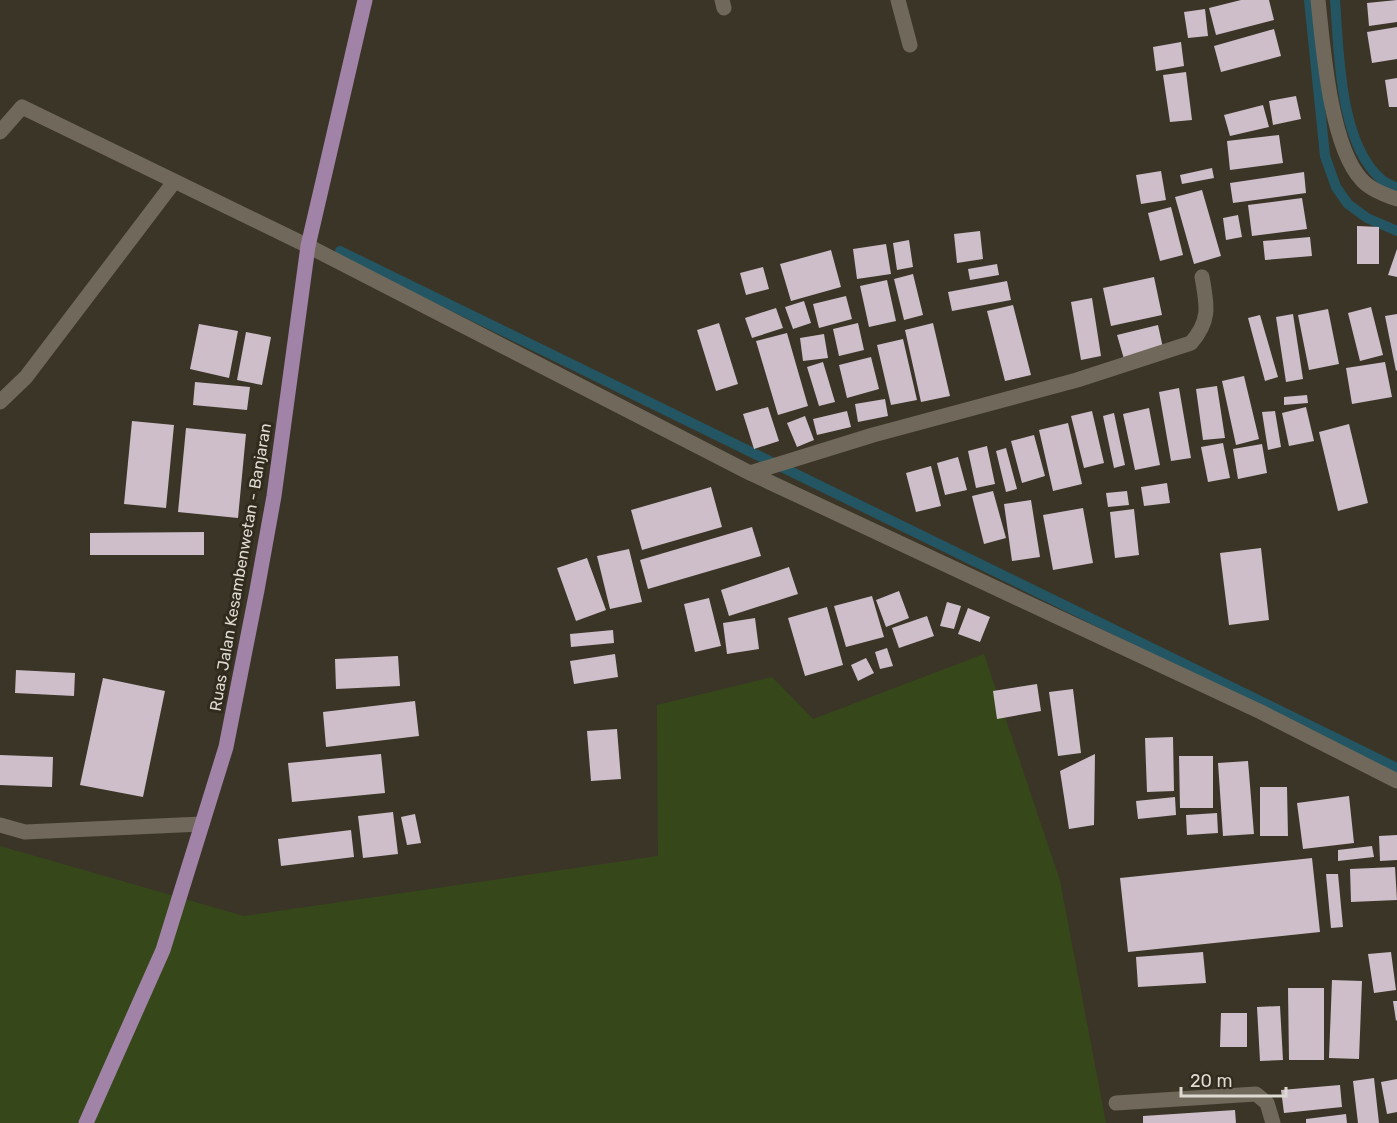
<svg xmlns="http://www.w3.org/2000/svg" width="1397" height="1123" viewBox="0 0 1397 1123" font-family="Rubik,sans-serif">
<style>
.green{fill:#364819}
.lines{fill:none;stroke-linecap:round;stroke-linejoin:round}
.stream{stroke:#235662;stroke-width:10}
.building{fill:#cdbec9}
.minor{stroke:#6f685b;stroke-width:15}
.major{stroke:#a183a8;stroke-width:15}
.labels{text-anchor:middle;stroke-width:6;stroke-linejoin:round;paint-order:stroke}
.street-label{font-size:16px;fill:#dedad2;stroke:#312b1e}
</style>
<rect width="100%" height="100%" fill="#3b3528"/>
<path class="green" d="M 984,654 L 1060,881 L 1106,1123 L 0,1123 L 0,846 L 244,916 L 658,856 L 657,705 L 772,677 L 813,719 Z"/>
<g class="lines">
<path class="stream" d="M 1309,0 L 1325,156 L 1336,187 L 1348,204 L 1367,218 L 1397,231
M 1335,0 C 1339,51 1339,143 1381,179 C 1385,183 1392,185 1397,188
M 340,251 L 1397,768"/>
</g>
<path class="building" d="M 1241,0 L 1269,0 L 1274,20 L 1216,35 L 1209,8 Z
M 1397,0 L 1397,22 L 1369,26 L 1367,3 Z
M 1205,9 L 1208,36 L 1188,38 L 1184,12 Z
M 1397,27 L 1397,59 L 1372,63 L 1367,32 Z
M 1274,29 L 1281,56 L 1221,72 L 1214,46 Z
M 1181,42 L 1184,66 L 1156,71 L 1153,47 Z
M 1186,72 L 1192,120 L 1170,122 L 1163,75 Z
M 1397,78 L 1397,107 L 1389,107 L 1385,80 Z
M 1296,96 L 1301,119 L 1273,125 L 1269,101 Z
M 1263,105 L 1269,127 L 1230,136 L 1224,115 Z
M 1279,135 L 1283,163 L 1230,170 L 1227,141 Z
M 1212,168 L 1214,178 L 1182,184 L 1180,175 Z
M 1161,171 L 1166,200 L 1141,204 L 1136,175 Z
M 1304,172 L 1306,193 L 1233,203 L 1230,183 Z
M 1202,190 L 1221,256 L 1194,264 L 1175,197 Z
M 1302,198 L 1307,229 L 1252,236 L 1248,205 Z
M 1171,207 L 1183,255 L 1160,261 L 1148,213 Z
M 1238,215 L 1242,237 L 1226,240 L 1223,218 Z
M 1357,226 L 1379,227 L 1379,264 L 1357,264 Z
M 980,231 L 983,259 L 957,263 L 954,234 Z
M 1310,237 L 1312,256 L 1265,260 L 1263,241 Z
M 909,240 L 913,267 L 897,270 L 893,243 Z
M 886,244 L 891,274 L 857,279 L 853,249 Z
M 1397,249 L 1397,277 L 1388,275 Z
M 831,250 L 841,287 L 791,301 L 780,264 Z
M 997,264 L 999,275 L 970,280 L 968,269 Z
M 763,267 L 769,289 L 746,295 L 740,273 Z
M 913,274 L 923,315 L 904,320 L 894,279 Z
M 1154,277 L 1162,315 L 1111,326 L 1103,288 Z
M 887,280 L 896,321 L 869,327 L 860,286 Z
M 1007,281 L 1011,300 L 952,311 L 948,292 Z
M 846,296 L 852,319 L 819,328 L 813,304 Z
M 1092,298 L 1101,356 L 1081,360 L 1071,302 Z
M 804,301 L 811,323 L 793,329 L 785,307 Z
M 1013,305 L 1031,375 L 1005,381 L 987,311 Z
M 1371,307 L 1383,355 L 1360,361 L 1348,313 Z
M 776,308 L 783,328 L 752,338 L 745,318 Z
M 1328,309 L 1339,364 L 1309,370 L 1298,315 Z
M 1293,314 L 1303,379 L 1286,382 L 1276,317 Z
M 1397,314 L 1397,370 L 1396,371 L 1385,316 Z
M 1260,315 L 1278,377 L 1265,381 L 1248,318 Z
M 719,323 L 738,384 L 716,391 L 697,330 Z
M 858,323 L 864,350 L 839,356 L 833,329 Z
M 933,323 L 950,396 L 921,402 L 905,330 Z
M 199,324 L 238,331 L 229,378 L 190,369 Z
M 1158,325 L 1163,348 L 1124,359 L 1117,335 Z
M 246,332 L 271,337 L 262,385 L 237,380 Z
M 787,333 L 808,406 L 778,415 L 756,341 Z
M 824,334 L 828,358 L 803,361 L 800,338 Z
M 903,339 L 917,400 L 891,405 L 877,345 Z
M 871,357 L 879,389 L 847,398 L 839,365 Z
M 823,362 L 835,402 L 819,406 L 807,367 Z
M 1385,362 L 1392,397 L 1352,404 L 1346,368 Z
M 1244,376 L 1259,439 L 1236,445 L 1222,381 Z
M 195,382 L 250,387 L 247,410 L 193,405 Z
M 1217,386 L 1225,438 L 1203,440 L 1196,389 Z
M 1179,388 L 1191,458 L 1171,461 L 1159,392 Z
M 1307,395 L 1308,403 L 1284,405 L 1284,397 Z
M 885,399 L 888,416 L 858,422 L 855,404 Z
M 768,407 L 779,441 L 754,449 L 743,414 Z
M 1306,407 L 1314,441 L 1289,446 L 1282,413 Z
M 1149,408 L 1160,465 L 1135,470 L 1123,414 Z
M 847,411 L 851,427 L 817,435 L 813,419 Z
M 1092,411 L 1104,463 L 1084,468 L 1071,416 Z
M 1275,411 L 1281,447 L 1268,450 L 1262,412 Z
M 1114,413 L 1125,465 L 1114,468 L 1103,416 Z
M 805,416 L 814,440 L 797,447 L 787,423 Z
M 132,421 L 174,425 L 166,508 L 124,504 Z
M 1068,423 L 1082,484 L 1053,491 L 1039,430 Z
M 1349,424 L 1368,503 L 1338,511 L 1319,432 Z
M 186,428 L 246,434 L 238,518 L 178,512 Z
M 1034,435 L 1045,476 L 1022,483 L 1011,441 Z
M 1223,443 L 1230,478 L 1208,482 L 1201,447 Z
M 1262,444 L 1267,473 L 1238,479 L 1233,449 Z
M 987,446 L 995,484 L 976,488 L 968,451 Z
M 1006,448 L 1017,489 L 1006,492 L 996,451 Z
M 958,457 L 967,490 L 945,495 L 937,463 Z
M 931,466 L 941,506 L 916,512 L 906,473 Z
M 1167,483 L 1170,503 L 1144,506 L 1141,487 Z
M 711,487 L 722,527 L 642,550 L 631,510 Z
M 993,491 L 1006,538 L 984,544 L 972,496 Z
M 1127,491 L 1129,505 L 1108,507 L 1106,493 Z
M 1031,500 L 1040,557 L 1012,561 L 1004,504 Z
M 1083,508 L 1093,563 L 1053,570 L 1043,515 Z
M 1134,509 L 1139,555 L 1115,558 L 1110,512 Z
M 752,527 L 761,556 L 648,589 L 640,560 Z
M 204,532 L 204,555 L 90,555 L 90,533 Z
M 1261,548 L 1269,620 L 1229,625 L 1220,553 Z
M 629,549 L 642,602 L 610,609 L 597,556 Z
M 587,558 L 606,610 L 576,621 L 557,568 Z
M 789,567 L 798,594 L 729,616 L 721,590 Z
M 899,591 L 909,618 L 886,627 L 876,600 Z
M 872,596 L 884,637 L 846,647 L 834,606 Z
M 709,598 L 721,646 L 695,652 L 684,604 Z
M 947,602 L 961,606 L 954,629 L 940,626 Z
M 827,607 L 843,665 L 805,676 L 788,618 Z
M 968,608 L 990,617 L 980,642 L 958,634 Z
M 927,616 L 934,636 L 899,648 L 892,628 Z
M 755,618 L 759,649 L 727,654 L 723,623 Z
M 613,630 L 614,643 L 571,647 L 570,634 Z
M 887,648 L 893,666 L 880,669 L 875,652 Z
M 615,654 L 618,677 L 574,684 L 570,661 Z
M 398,656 L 400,686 L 336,689 L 335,659 Z
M 866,658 L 874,673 L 858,681 L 851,665 Z
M 16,670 L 75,673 L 74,696 L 15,693 Z
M 103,678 L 165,691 L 143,797 L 80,785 Z
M 1037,684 L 1041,711 L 997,719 L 993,691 Z
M 1073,689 L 1081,753 L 1058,756 L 1049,692 Z
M 415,701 L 419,736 L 326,747 L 323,712 Z
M 617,729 L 621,779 L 591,781 L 587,731 Z
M 1173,737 L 1174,791 L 1147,792 L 1145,738 Z
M 381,754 L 385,793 L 292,802 L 288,763 Z
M 1095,754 L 1094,825 L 1069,829 L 1060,771 Z
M 0,755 L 53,757 L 52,787 L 0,785 Z
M 1179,756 L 1213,756 L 1213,808 L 1180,808 Z
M 1248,761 L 1254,834 L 1223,836 L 1218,763 Z
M 1260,787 L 1287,787 L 1288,836 L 1260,836 Z
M 1349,796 L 1354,843 L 1303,849 L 1297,803 Z
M 1175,797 L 1176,815 L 1138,819 L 1136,801 Z
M 393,812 L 398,854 L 363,858 L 358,816 Z
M 1217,813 L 1218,833 L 1187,835 L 1186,815 Z
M 415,814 L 421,843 L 407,845 L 401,817 Z
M 351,830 L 354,857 L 281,866 L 278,839 Z
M 1397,835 L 1397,860 L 1380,861 L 1379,836 Z
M 1372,846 L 1374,857 L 1338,861 L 1338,850 Z
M 1312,858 L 1320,932 L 1128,952 L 1120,878 Z
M 1395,867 L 1397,900 L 1351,902 L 1350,869 Z
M 1326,874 L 1338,874 L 1343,927 L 1331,928 Z
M 1203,952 L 1206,983 L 1138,987 L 1136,957 Z
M 1391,952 L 1396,990 L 1374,993 L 1368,954 Z
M 1332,980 L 1362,981 L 1359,1059 L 1329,1058 Z
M 1288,988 L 1324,988 L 1324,1060 L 1289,1060 Z
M 1393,1001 L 1397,1001 L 1397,1020 L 1396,1021 Z
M 1280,1006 L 1283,1060 L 1260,1061 L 1257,1007 Z
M 1221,1013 L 1247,1013 L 1247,1047 L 1220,1047 Z
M 1374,1078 L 1379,1123 L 1358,1123 L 1353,1081 Z
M 1397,1079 L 1397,1112 L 1387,1114 L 1381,1082 Z
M 1340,1085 L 1342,1107 L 1284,1113 L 1281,1090 Z
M 1235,1110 L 1236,1123 L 1143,1123 L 1143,1116 Z
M 1346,1114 L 1347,1123 L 1306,1123 L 1306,1119 Z"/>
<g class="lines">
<path class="minor" d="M 722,0 L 724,8
M 898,0 L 910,45
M 1318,0 C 1323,46 1330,145 1361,179 C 1369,189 1385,195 1397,199
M 0,132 L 22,107 L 308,246 L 750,473 L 1261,712 L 1397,781
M 0,402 L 26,377 L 174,182
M 750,473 L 873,435 L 1077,380 L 1191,343 C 1211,320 1207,305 1202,277
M 0,825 L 25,832 L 202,824
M 1116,1103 L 1256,1094 L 1267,1103 L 1273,1123"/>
<path class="major" d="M 86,1123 L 163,950 L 226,747 L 257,590 L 274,496 L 308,246 L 365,0"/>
</g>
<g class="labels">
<g class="street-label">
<text transform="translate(240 567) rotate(-80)" y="6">Ruas Jalan Kesambenwetan - Banjaran</text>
</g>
</g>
<path d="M1181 1087v9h105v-9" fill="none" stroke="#dedad2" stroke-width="3"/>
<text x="1190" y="1087" font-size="18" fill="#dedad2" stroke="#312b1e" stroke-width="4.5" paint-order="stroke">20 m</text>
</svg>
